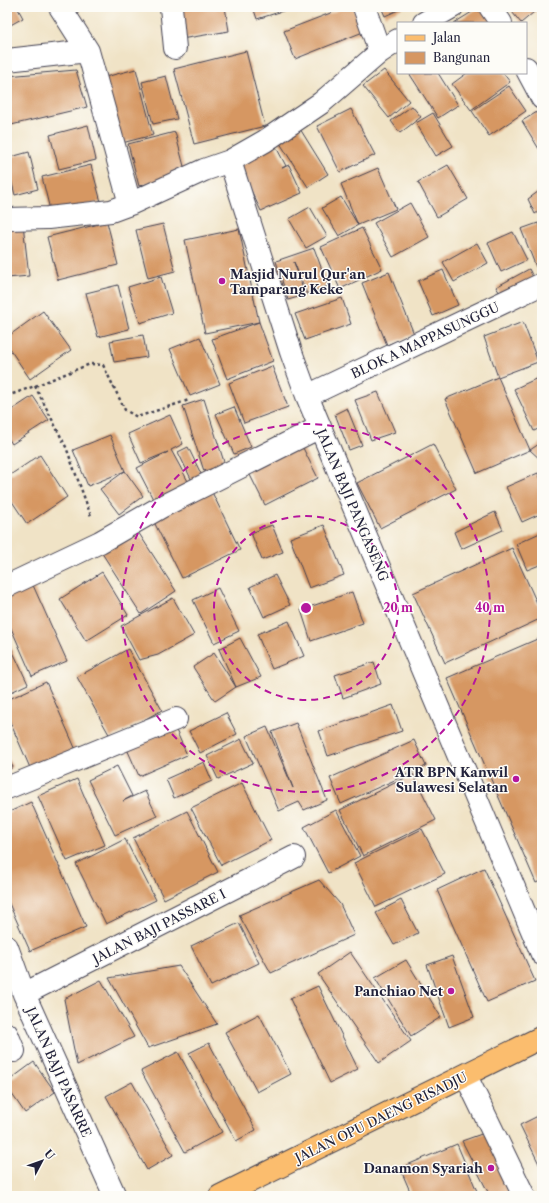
<svg xmlns="http://www.w3.org/2000/svg" width="549" height="1203" viewBox="0 0 549 1203" font-family="'Libre Caslon Text',serif">
<style>
.building{fill:#d69762}
.lines{fill:none;stroke-linecap:round;stroke-linejoin:round}
.minor-casing{stroke:#413f50;stroke-width:24}
.major-casing{stroke:#413f50;stroke-width:24}
.path{stroke:#413f50;stroke-width:2.5;stroke-dasharray:3 3;stroke-linecap:butt}
.minor{stroke:#fff;stroke-width:22}
.major{stroke:#fbbd6e;stroke-width:22}
.ring{fill:none;stroke:#b5179e;stroke-width:2;stroke-dasharray:7 5}
.poi-dot{fill:#b5179e;stroke:#fdfcf7;stroke-width:1.5}
.labels{text-anchor:middle;stroke-width:3;stroke-linejoin:round;paint-order:stroke}
.poi-label{font-size:13px;font-weight:bold;fill:#22223b;stroke:#fdfcf7;text-anchor:end}
.street-label{font-size:13px;fill:#22223b;stroke:#fdfcf7}
.centre{fill:#b5179e;stroke:#fdfcf7;stroke-width:2}
.ring-label{font-size:12px;text-anchor:middle;font-weight:bold;fill:#b5179e;stroke:#fdfcf7;stroke-width:3;stroke-linejoin:round;paint-order:stroke}
</style>
<rect width="100%" height="100%" fill="#fdfcf7"/>
<filter id="ink" filterUnits="userSpaceOnUse"><feTurbulence type="fractalNoise" baseFrequency=".025" numOctaves="2"/><feDisplacementMap in="SourceGraphic" scale="8" xChannelSelector="R" yChannelSelector="G"/><feConvolveMatrix kernelMatrix="1 2 1 2 8 2 1 2 1" color-interpolation-filters="sRGB"/></filter>
<filter id="wash" filterUnits="userSpaceOnUse"><feTurbulence type="fractalNoise" baseFrequency=".012" numOctaves="4" result="noise"/><feDisplacementMap in="SourceGraphic" scale="16" xChannelSelector="R" yChannelSelector="G"/><feGaussianBlur stdDeviation="0.9" result="paint"/><feColorMatrix in="noise" values="0 0 0 0 0 0 0 0 0 0 0 0 0 0 0 0 0 1.4 0 .05"/><feComposite in="paint" operator="in"/></filter>
<g filter="url(#wash)">
<rect width="100%" height="100%" fill="#f0e3c6"/>
<g id="blocks">
<path class="building" d="M 7,7 L 17,7 L 23,18 L 7,27 Z
M 175,7 L 225,7 L 229,31 L 181,39 Z
M 253,7 L 285,7 L 286,10 L 257,19 Z
M 346,7 L 353,7 L 363,32 L 295,59 L 284,31 Z
M 381,7 L 405,7 L 385,16 Z
M 480,7 L 496,23 L 454,23 Z
M 508,7 L 540,7 L 521,23 Z
M 246,51 L 265,126 L 194,144 L 174,69 Z
M 136,69 L 153,135 L 118,144 L 101,78 Z
M 76,70 L 87,107 L 7,126 L 7,76 Z
M 384,70 L 409,101 L 389,118 L 363,86 Z
M 409,73 L 438,73 L 458,105 L 438,118 Z
M 467,73 L 503,73 L 510,82 L 471,110 L 452,84 Z
M 166,76 L 177,119 L 153,124 L 142,82 Z
M 509,86 L 526,111 L 489,136 L 472,111 Z
M 412,106 L 421,117 L 400,133 L 391,121 Z
M 351,109 L 375,155 L 340,172 L 317,126 Z
M 537,112 L 542,120 L 542,147 L 539,149 L 522,121 Z
M 433,113 L 453,146 L 436,156 L 416,123 Z
M 297,124 L 328,174 L 308,187 L 276,137 Z
M 88,125 L 96,160 L 59,169 L 50,135 Z
M 175,132 L 186,174 L 139,186 L 128,144 Z
M 273,141 L 286,166 L 282,168 L 289,165 L 302,193 L 261,211 L 236,159 Z
M 29,152 L 38,189 L 15,195 L 7,164 L 7,158 Z
M 91,165 L 101,202 L 51,214 L 42,177 Z
M 448,165 L 468,199 L 437,217 L 418,182 Z
M 378,168 L 396,209 L 358,225 L 341,184 Z
M 542,189 L 542,209 L 535,214 L 528,199 Z
M 341,197 L 358,225 L 339,236 L 322,208 Z
M 410,203 L 429,237 L 393,257 L 374,223 Z
M 310,207 L 327,236 L 306,248 L 289,219 Z
M 107,222 L 118,265 L 58,280 L 47,237 Z
M 538,223 L 542,232 L 542,265 L 536,267 L 521,229 Z
M 23,224 L 29,276 L 7,278 L 7,226 Z
M 163,224 L 175,271 L 148,278 L 136,230 Z
M 362,228 L 382,269 L 340,289 L 321,247 Z
M 239,229 L 259,322 L 273,361 L 227,379 L 212,339 L 259,322 L 205,333 L 185,240 Z
M 513,232 L 527,260 L 501,272 L 488,243 Z
M 477,243 L 488,263 L 454,282 L 443,262 Z
M 314,248 L 328,286 L 307,294 L 294,262 L 305,295 L 288,300 L 276,261 Z
M 529,269 L 535,281 L 503,298 L 496,287 Z
M 443,270 L 458,305 L 433,316 L 418,281 Z
M 389,272 L 414,334 L 387,345 L 362,283 Z
M 161,277 L 172,313 L 140,323 L 128,287 Z
M 118,285 L 129,329 L 98,337 L 86,293 Z
M 342,298 L 351,324 L 305,340 L 295,314 Z
M 43,311 L 71,350 L 30,379 L 7,345 L 7,337 Z
M 523,322 L 538,362 L 498,377 L 484,337 Z
M 143,335 L 147,357 L 114,362 L 110,341 Z
M 200,337 L 220,384 L 190,396 L 170,349 Z
M 272,366 L 288,407 L 244,423 L 229,383 Z
M 542,376 L 542,427 L 534,431 L 514,389 Z
M 498,377 L 530,450 L 477,473 L 445,399 Z
M 378,392 L 395,432 L 371,440 L 355,400 Z
M 33,396 L 49,420 L 12,444 L 7,436 L 7,413 Z
M 204,399 L 225,465 L 204,471 L 183,406 Z
M 234,407 L 251,447 L 234,454 L 216,414 Z
M 347,408 L 362,445 L 349,450 L 335,414 Z
M 170,415 L 183,444 L 171,450 L 190,485 L 155,503 L 137,468 L 168,452 L 141,463 L 128,434 Z
M 110,435 L 125,471 L 143,496 L 119,514 L 100,489 L 125,471 L 88,486 L 73,450 Z
M 300,442 L 318,478 L 265,505 L 247,469 Z
M 542,442 L 542,461 L 530,450 Z
M 433,444 L 456,489 L 380,528 L 357,483 Z
M 188,447 L 203,478 L 193,483 L 178,452 Z
M 40,455 L 67,497 L 27,524 L 7,494 L 7,477 Z
M 538,473 L 542,482 L 542,513 L 522,522 L 506,487 Z
M 210,488 L 240,550 L 182,578 L 152,518 Z
M 495,512 L 503,530 L 461,549 L 454,532 Z
M 133,524 L 176,591 L 141,614 L 98,547 Z
M 272,525 L 283,552 L 262,560 L 251,533 Z
M 324,525 L 344,575 L 309,588 L 290,538 Z
M 542,532 L 542,564 L 527,570 L 516,544 Z
M 512,548 L 542,614 L 542,618 L 445,663 L 413,593 Z
M 102,572 L 128,615 L 86,641 L 60,599 Z
M 275,575 L 290,605 L 264,617 L 250,587 Z
M 32,583 L 67,661 L 32,676 L 7,619 L 7,594 Z
M 218,588 L 239,631 L 214,643 L 193,600 Z
M 352,592 L 363,623 L 311,641 L 301,610 Z
M 173,598 L 194,635 L 158,655 L 139,660 L 121,626 Z
M 289,621 L 304,656 L 272,669 L 257,634 Z
M 542,637 L 542,880 L 536,883 L 447,678 Z
M 240,638 L 261,677 L 236,687 L 219,649 Z
M 7,639 L 28,684 L 7,694 Z
M 128,649 L 162,710 L 111,738 L 77,677 Z
M 214,653 L 236,687 L 215,701 L 193,667 Z
M 374,662 L 381,684 L 343,698 L 335,675 Z
M 46,682 L 76,750 L 31,770 L 7,715 L 7,700 Z
M 393,705 L 402,731 L 328,756 L 319,731 Z
M 226,713 L 237,734 L 200,753 L 189,731 Z
M 296,723 L 327,800 L 304,810 L 299,802 L 279,811 L 246,736 L 267,727 L 293,788 L 272,732 Z
M 175,728 L 187,755 L 139,776 L 127,749 Z
M 241,739 L 253,763 L 218,779 L 207,756 Z
M 414,740 L 426,766 L 341,804 L 330,778 Z
M 7,757 L 13,767 L 7,771 Z
M 204,762 L 212,781 L 174,798 L 166,779 Z
M 117,766 L 132,796 L 123,801 L 145,791 L 157,816 L 115,835 L 88,780 Z
M 413,774 L 436,820 L 363,856 L 340,810 Z
M 77,779 L 105,845 L 67,861 L 38,796 Z
M 242,783 L 271,840 L 221,865 L 191,808 Z
M 31,802 L 86,927 L 30,951 L 7,899 L 7,813 Z
M 336,810 L 360,856 L 328,873 L 304,827 Z
M 187,811 L 218,872 L 164,899 L 133,838 Z
M 422,829 L 445,874 L 376,907 L 354,863 Z
M 125,839 L 156,900 L 106,924 L 76,864 Z
M 484,868 L 535,981 L 487,1002 L 437,890 Z
M 319,880 L 340,904 L 354,935 L 271,973 L 239,915 Z
M 401,900 L 418,933 L 394,945 L 376,913 Z
M 239,923 L 259,963 L 211,986 L 191,946 Z
M 350,952 L 411,1041 L 379,1063 L 318,974 Z
M 452,956 L 474,1017 L 449,1027 L 427,965 Z
M 406,960 L 441,1017 L 411,1036 L 375,978 Z
M 179,966 L 217,1024 L 148,1048 L 109,978 Z
M 101,980 L 134,1037 L 77,1065 L 64,999 Z
M 318,986 L 358,1069 L 330,1083 L 290,999 Z
M 259,1014 L 291,1074 L 257,1092 L 225,1032 Z
M 209,1043 L 256,1130 L 236,1141 L 189,1053 Z
M 178,1052 L 222,1132 L 185,1152 L 141,1071 Z
M 34,1062 L 55,1092 L 25,1113 L 7,1087 L 7,1082 Z
M 132,1082 L 173,1155 L 147,1170 L 106,1096 Z
M 542,1114 L 542,1170 L 520,1125 Z
M 487,1132 L 520,1196 L 490,1196 L 462,1141 Z
M 457,1144 L 479,1196 L 412,1196 L 400,1168 Z"/>
</g>
</g>
<g filter="url(#ink)">
<use href="#blocks" fill-opacity="0" stroke="#413f50" stroke-width="1"/>
<g class="lines">
<defs>
<path id="minor" d="M 60,7 L 88,51 L 130,204
M 171,7 L 175,48
M 364,7 L 380,52
M 490,7 L 501,23
M 424,23 L 452,7
M 7,60 L 88,51
M 526,68 L 542,98
M 230,161 L 291,352 L 307,396 L 542,954
M 7,219 L 48,218 L 111,211 L 130,204 L 204,170 L 230,161 L 265,141 L 321,103 L 380,52 L 398,40
M 307,396 L 542,284
M 7,586 L 100,542 L 161,507 L 320,427
M 7,788 L 176,719
M 7,947 L 24,994 L 115,1196
M 24,994 L 294,857
M 7,1034 L 14,1051
M 466,1076 L 524,1196"/>
<path id="major" d="M 220,1196 L 542,1037"/>
</defs>
<use href="#minor" class="minor-casing"/>
<use href="#major" class="major-casing"/>
<path class="path" d="M 35,386 L 66,447 L 91,516
M 7,396 L 35,386 L 90,364 L 103,365 L 125,410 L 137,417 L 189,400"/>
<use href="#minor" class="minor"/>
<use href="#major" class="major"/>
</g>
</g>
<g class="ring">
<circle cx="306" cy="608" r="92"/>
<circle cx="306" cy="608" r="184"/>
</g>
<g class="poi-dot">
<circle cx="222" cy="281" r="4"/>
<circle cx="516" cy="779" r="4"/>
<circle cx="451" cy="991" r="4"/>
<circle cx="491" cy="1168" r="4"/>
</g>
<g class="labels">
<g class="poi-label">
<text x="230" y="279" text-anchor="start">Masjid Nurul Qur'an<tspan x="230" dy="15">Tamparang Keke</tspan></text>
<text x="508" y="777">ATR BPN Kanwil<tspan x="508" dy="15">Sulawesi Selatan</tspan></text>
<text x="443" y="996">Panchiao Net</text>
<text x="483" y="1173">Danamon Syariah</text>
</g>
<g class="street-label">
<text transform="translate(425 340) rotate(-25)" y="5">BLOK A MAPPASUNGGU</text>
<text transform="translate(353 505) rotate(67)" y="5">JALAN BAJI PANGASENG</text>
<text transform="translate(159 926) rotate(-27)" y="5">JALAN BAJI PASSARE I</text>
<text transform="translate(59 1072) rotate(66)" y="5">JALAN BAJI PASARRE</text>
<text transform="translate(381 1117) rotate(-26)" y="5">JALAN OPU DAENG RISADJU</text>
</g>
</g>
<circle cx="306" cy="608" r="6" class="centre"/>
<g class="ring-label">
<text x="398" y="612">20 m</text>
<text x="490" y="612">40 m</text>
</g>
<rect width="549" height="1203" fill="none" stroke="#fdfcf7" stroke-width="24"/>
<rect x="397" y="22" width="130" height="52" fill="#fdfcf7" stroke="#a5a5ac"/>
<rect x="405" y="35" width="20" height="6" fill="#fbbd6e" stroke="#a5a5ac"/>
<text x="433" y="42" font-size="12" fill="#22223b">Jalan</text>
<rect x="405" y="52" width="20" height="12" fill="#d69762" stroke="#a5a5ac"/>
<text x="433" y="62" font-size="12" fill="#22223b">Bangunan</text>
<g transform="translate(42 1161) rotate(49)" stroke="#fdfcf7" stroke-width="3" paint-order="stroke">
<path d="M0-3L7 15L0 10L-7 15Z" fill="#22223b"/>
<text y="-6" font-size="11" font-weight="bold" text-anchor="middle" fill="#22223b">U</text>
</g>
</svg>
